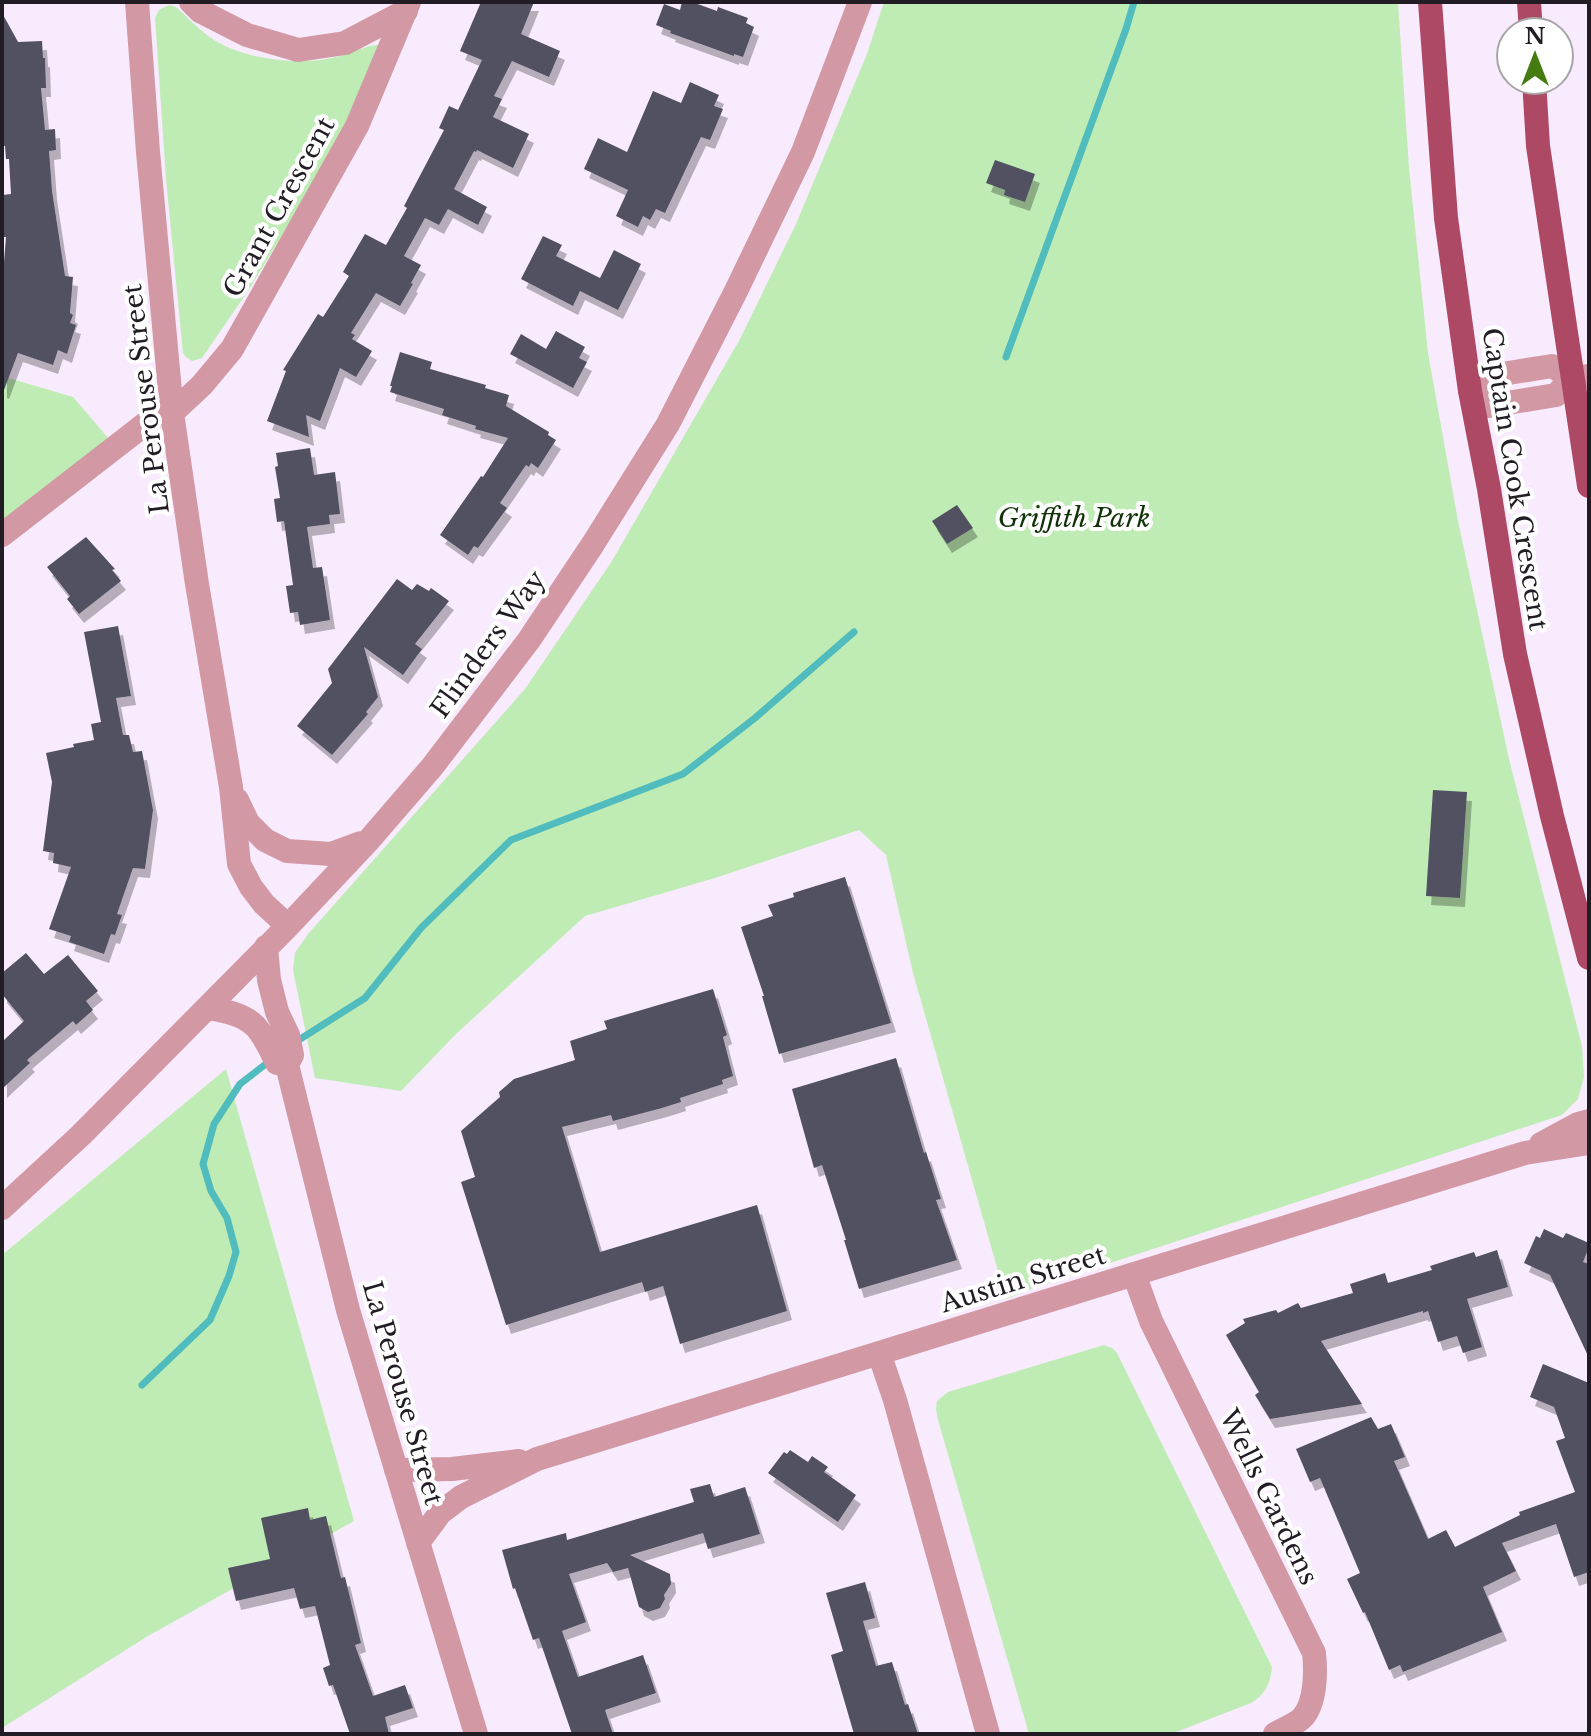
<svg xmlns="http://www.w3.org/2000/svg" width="1591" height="1736" viewBox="0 0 1591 1736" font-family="'Libre Baskerville',serif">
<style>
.green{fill:#bfecb4}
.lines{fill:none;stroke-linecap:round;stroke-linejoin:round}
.stream{stroke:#50bcbd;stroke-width:7}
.building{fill:#515162;filter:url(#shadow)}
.minor{stroke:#d298a4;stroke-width:24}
.major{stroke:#ae4965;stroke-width:24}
.labels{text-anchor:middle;stroke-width:8;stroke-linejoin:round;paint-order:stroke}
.street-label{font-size:26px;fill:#221d24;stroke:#fff}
.park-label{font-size:26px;font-style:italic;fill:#123209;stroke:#fff}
</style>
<defs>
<filter id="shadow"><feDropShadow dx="5" dy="9" stdDeviation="0" flood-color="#0004"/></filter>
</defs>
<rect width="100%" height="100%" fill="#f8ebfd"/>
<path class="green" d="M 884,2 L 1398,2 L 1409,168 L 1428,353 L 1458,521 L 1509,759 L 1582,1046 L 1584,1077 L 1578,1099 L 1562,1115 L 1037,1287 L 1006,1299 L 913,973 L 886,855 L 859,830 L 715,878 L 585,916 L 456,1034 L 401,1091 L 315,1078 L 293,970 L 295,953 L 308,934 L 525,689 L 612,561 L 740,339 L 796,224 L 867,54 Z
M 169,5 L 176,7 C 188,18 200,31 214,40 C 245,59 296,66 331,58 C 344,56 369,44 379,45 L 352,112 L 292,219 L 248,291 L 202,358 L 192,361 L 186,357 L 183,353 L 166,179 L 155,18 L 159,10 Z
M 2,376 L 73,397 L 109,439 L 2,523 Z
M 226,1069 L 354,1521 L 148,1636 L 2,1728 L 2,1255 Z
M 1104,1345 L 1112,1348 L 1117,1353 L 1272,1667 C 1270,1684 1266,1694 1251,1703 L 1171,1734 L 1029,1734 L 938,1420 L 936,1409 L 937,1401 L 948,1392 Z"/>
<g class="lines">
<path class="stream" d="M 1006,357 L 1126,29 L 1134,2
M 294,1043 L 365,998 L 421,928 L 511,840 L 683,774 L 755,718 L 854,632
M 142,1385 L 210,1320 L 229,1276 L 236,1252 L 227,1218 L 211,1191 L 203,1164 L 214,1124 L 240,1084 L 271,1060"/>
</g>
<path class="building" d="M 481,2 L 534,2 L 521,34 L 560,51 L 549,77 L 512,61 L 494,96 L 502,99 L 493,117 L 529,134 L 513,168 L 477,150 L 476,152 L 474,151 L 454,189 L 487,207 L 478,225 L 448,209 L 439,225 L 425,218 L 404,256 L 421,265 L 411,283 L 413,284 L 400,306 L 376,293 L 351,333 L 355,335 L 352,339 L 372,351 L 356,377 L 340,368 L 320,421 L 306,415 L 309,437 L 267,421 L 286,371 L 283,370 L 318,314 L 323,317 L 349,276 L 343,272 L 365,234 L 386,245 L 407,208 L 404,206 L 444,130 L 439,128 L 449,106 L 458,110 L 482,60 L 460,51 Z
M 682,2 L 692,2 L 717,11 L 718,7 L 748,18 L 746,23 L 754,27 L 743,57 L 734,54 L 734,56 L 670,33 L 671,31 L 656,25 L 664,4 L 680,10 Z
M 2,13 L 18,42 L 42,41 L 43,58 L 45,58 L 46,88 L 41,88 L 45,130 L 55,129 L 56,150 L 49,151 L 52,191 L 65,276 L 73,277 L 70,313 L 73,315 L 70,323 L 76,325 L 67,354 L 58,350 L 53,365 L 18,353 L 4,390 L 2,389 L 2,288 L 6,237 L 2,237 L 2,195 L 11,194 L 9,159 L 6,159 L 5,146 L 2,146 Z
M 690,82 L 719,95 L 714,106 L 723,109 L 710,140 L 701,137 L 665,213 L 656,209 L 650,220 L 643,216 L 638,227 L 616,216 L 628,190 L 584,169 L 598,138 L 627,152 L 653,91 L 681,103 Z
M 995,160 L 1035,174 L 1025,202 L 1004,195 L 1005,190 L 986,183 Z
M 543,236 L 562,245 L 556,256 L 600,278 L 614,250 L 641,264 L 618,310 L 580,291 L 573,306 L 521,279 Z
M 556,331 L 585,347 L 579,358 L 587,362 L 573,388 L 510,354 L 521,334 L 546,349 Z
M 400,352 L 432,362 L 430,369 L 486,385 L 485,388 L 509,395 L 506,406 L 549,432 L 548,435 L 556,440 L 538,468 L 531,463 L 529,467 L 526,465 L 500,503 L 507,508 L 478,548 L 474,546 L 468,555 L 440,535 L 481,476 L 483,477 L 508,438 L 475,429 L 476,426 L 442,415 L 444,409 L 390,392 L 392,386 L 390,386 Z
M 310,448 L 314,475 L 335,472 L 340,514 L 329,515 L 330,524 L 307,527 L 313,568 L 322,567 L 330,620 L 300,625 L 298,612 L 290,613 L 286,586 L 293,585 L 284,521 L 277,522 L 274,499 L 280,498 L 275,467 L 278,466 L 276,453 Z
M 957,505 L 973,528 L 947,544 L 932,521 Z
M 86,537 L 115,569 L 112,570 L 121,581 L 79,614 L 67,599 L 70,596 L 47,567 Z
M 397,579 L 412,590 L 417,584 L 429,591 L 431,588 L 449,601 L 415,644 L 422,649 L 403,675 L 364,647 L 378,697 L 366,712 L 368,714 L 332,755 L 297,726 L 332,683 L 328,669 Z
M 118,626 L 131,696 L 116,698 L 123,735 L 129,735 L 133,752 L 142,751 L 153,810 L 145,869 L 133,868 L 117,914 L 122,915 L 115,935 L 111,934 L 104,954 L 69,942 L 71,936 L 49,929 L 71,867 L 53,863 L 54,853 L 43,851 L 52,782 L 46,753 L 74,747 L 73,744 L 94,740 L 91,724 L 101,722 L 84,632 Z
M 1433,790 L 1467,792 L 1460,898 L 1426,896 Z
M 845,877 L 891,1023 L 779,1054 L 762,996 L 764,996 L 741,927 L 773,916 L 768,905 L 794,897 L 793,893 Z
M 26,953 L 44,974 L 68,955 L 98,991 L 86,1001 L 93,1010 L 76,1025 L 73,1021 L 27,1060 L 30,1063 L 2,1089 L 2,1042 L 24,1021 L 2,994 L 2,973 Z
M 713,989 L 727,1035 L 723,1037 L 733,1076 L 722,1080 L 723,1084 L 680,1098 L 681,1102 L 662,1108 L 613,1121 L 611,1115 L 562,1127 L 600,1252 L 757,1205 L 787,1311 L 680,1344 L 663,1286 L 645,1292 L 642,1282 L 506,1325 L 461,1182 L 475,1177 L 461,1131 L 500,1097 L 499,1092 L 514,1079 L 575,1060 L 570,1041 L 607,1029 L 604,1021 Z
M 896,1058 L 924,1153 L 926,1152 L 941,1199 L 936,1200 L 957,1260 L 859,1289 L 844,1240 L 846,1240 L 822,1165 L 814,1168 L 792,1089 Z
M 1544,1229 L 1563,1238 L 1566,1233 L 1589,1243 L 1589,1247 L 1583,1262 L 1589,1264 L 1589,1358 L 1550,1275 L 1524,1263 L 1536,1236 L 1540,1238 Z
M 1497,1250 L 1508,1287 L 1467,1299 L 1482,1347 L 1463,1353 L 1457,1336 L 1438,1342 L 1428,1311 L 1423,1313 L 1423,1311 L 1321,1341 L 1362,1404 L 1270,1419 L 1255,1395 L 1259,1392 L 1226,1335 L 1245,1323 L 1243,1319 L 1276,1310 L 1278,1313 L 1298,1303 L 1301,1308 L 1353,1293 L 1350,1284 L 1385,1273 L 1388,1283 L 1432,1270 L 1430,1266 L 1474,1252 L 1476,1257 Z
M 1543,1364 L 1589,1383 L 1589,1572 L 1574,1577 L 1556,1524 L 1502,1543 L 1516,1571 L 1483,1587 L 1502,1632 L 1403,1672 L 1400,1665 L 1389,1670 L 1365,1612 L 1363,1613 L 1347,1579 L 1360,1573 L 1320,1478 L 1310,1482 L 1296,1449 L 1371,1417 L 1378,1429 L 1391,1424 L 1405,1457 L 1394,1461 L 1428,1539 L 1446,1530 L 1455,1547 L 1520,1515 L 1519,1512 L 1575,1492 L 1556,1441 L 1565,1438 L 1554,1407 L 1530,1397 Z
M 790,1450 L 808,1462 L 812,1456 L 828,1467 L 824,1472 L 856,1495 L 838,1522 L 768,1473 L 784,1452 L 787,1454 Z
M 710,1484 L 714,1497 L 745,1487 L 760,1534 L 708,1549 L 703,1533 L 630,1555 L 670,1574 L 671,1584 L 664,1595 L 665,1599 L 660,1608 L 648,1612 L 639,1607 L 628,1568 L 613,1572 L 607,1563 L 569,1574 L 586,1622 L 562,1631 L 578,1677 L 643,1655 L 656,1693 L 605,1710 L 613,1734 L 572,1734 L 539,1638 L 533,1640 L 515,1588 L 513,1589 L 502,1550 L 566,1533 L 567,1540 L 694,1502 L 690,1489 Z
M 308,1508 L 310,1520 L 326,1516 L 341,1578 L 345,1577 L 361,1643 L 355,1645 L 373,1696 L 405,1685 L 413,1708 L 385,1717 L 389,1734 L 350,1734 L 333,1685 L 329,1686 L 323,1668 L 330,1665 L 315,1606 L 300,1609 L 294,1588 L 236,1601 L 228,1568 L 270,1559 L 261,1518 Z
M 865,1582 L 875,1618 L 863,1621 L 876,1666 L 892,1662 L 905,1705 L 908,1704 L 918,1734 L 854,1734 L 831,1655 L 843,1651 L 826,1593 Z"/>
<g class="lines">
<path class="minor" d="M 137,2 L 148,152 L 172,413 L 197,584 L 231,787 L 239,864 L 251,887 L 264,904 L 288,926
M 191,2 L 200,11 L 247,35 L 298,50 L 345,43 L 406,11
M 1572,378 L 1556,395 L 1489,406 L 1470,391 L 1484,377 L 1552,366 L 1572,378 L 1589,376
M 2,535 L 158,414 L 172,413 L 202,385 L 232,349 L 357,126 L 409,2
M 237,800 L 248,823 L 265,840 L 287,851 L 331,854 L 361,843
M 266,947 L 269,980 L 277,1012 L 288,1035 L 292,1055 L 287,1065 L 348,1310 L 476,1734
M 207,1008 C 223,1010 245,1015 256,1027 C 265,1037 271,1051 277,1063 L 287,1065
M 1541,1144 L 1578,1124 L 1589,1121
M 2,1208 L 81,1135 L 288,926 L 369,840 L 432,767 L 529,640 L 593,544 L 668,424 L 735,293 L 803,152 L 860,2
M 1134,1274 L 1151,1321 L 1314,1653 C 1316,1671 1316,1702 1303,1717 C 1297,1724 1283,1729 1275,1734
M 879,1353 L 895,1400 L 988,1734
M 396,1470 L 452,1469 L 519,1461
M 418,1543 L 440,1513 L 461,1497 L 537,1459 L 1525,1153 L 1589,1143"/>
<path class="major" d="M 1430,2 L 1446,218 L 1470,391 L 1489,489 L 1515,654 L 1552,816 L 1589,958
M 1529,2 L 1531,32
M 1534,80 L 1538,146 L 1589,486"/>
</g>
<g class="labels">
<g class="street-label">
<text transform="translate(279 207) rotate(-61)" y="9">Grant Crescent</text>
<text transform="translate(146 399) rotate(-97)" y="9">La Perouse Street</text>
<text transform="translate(1515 479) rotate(81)" y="9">Captain Cook Crescent</text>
<text transform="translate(488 644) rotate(-54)" y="9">Flinders Way</text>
<text transform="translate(1023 1279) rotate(-17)" y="9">Austin Street</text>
<text transform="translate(403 1393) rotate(74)" y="9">La Perouse Street</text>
<text transform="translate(1269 1497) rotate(64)" y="9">Wells Gardens</text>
</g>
<g class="park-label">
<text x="1074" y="527">Griffith Park</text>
</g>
</g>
<rect width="1591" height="1736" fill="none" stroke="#221d24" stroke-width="8"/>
<g transform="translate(1535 56)"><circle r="38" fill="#ffffff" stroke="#a7a5a7" stroke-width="2"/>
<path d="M0-6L14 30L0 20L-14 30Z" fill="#457c11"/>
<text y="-12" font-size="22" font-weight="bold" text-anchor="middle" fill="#221d24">N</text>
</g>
</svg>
